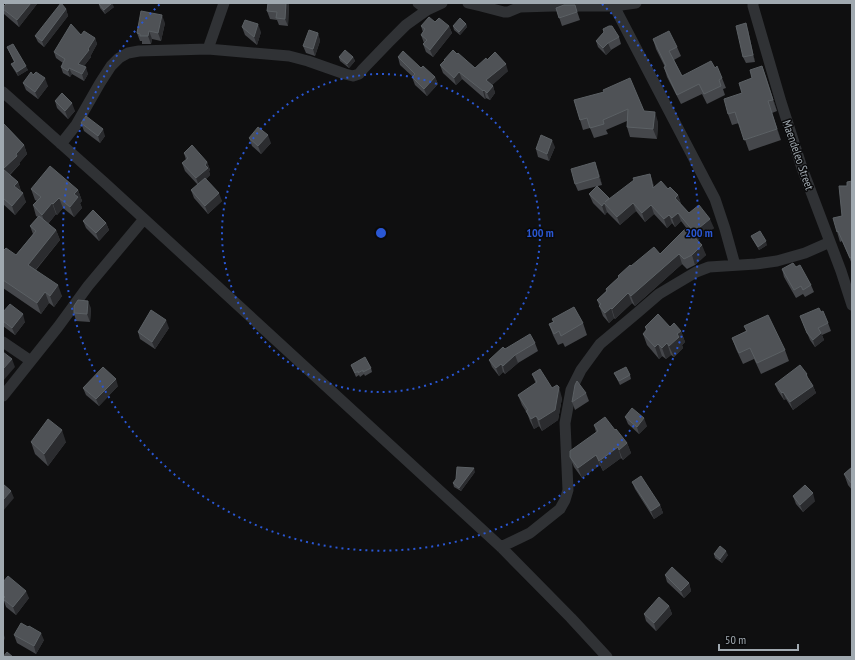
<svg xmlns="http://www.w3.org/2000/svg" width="855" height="660" viewBox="0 0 855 660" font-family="'PT Sans Narrow',sans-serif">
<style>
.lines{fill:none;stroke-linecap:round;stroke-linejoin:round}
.minor{stroke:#303235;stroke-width:11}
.wall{fill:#45474b}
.shaded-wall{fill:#2b2c2f}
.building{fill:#4f5256;stroke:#5b6064}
.ring{fill:none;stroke:#2a57d4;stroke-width:2;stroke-dasharray:2 4}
.labels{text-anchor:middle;stroke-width:3;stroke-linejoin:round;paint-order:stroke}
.street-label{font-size:12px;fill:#a0a9b0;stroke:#0a0a0b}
.centre{fill:#2a57d4;stroke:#0a0a0b;stroke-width:2}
.ring-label{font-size:12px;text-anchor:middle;font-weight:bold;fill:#2a57d4;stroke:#0a0a0b;stroke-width:3;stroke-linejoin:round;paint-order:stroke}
</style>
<rect width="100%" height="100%" fill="#0f0f10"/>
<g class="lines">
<path class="minor" d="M 418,3 L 427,10
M 468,3 L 481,6 L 504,12 L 508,12 L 520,7 L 553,6 L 614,6 L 636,3
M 753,3 L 753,6 L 781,102 L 802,168 L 841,271 L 852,305
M 614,6 L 715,199 L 725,229 L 735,265
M 208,49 L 224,3
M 3,92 L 105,183 L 501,547 L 571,618 L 607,657
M 61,144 L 76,125 L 100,83 L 111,66 L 119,58 L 128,53 L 139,51 L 208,49 L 289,56 L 308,61 L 345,74 L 353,76 L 359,74 L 363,69 L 389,42 L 406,25 L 427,10 L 442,3
M 3,342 L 31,361
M 3,396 L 58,327 L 88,286 L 144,219
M 501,547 L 530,533 L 560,509 L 565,500 L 568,490 L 565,423 L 571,390 L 581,370 L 600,344 L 637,313 L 659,294 L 696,272 L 709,267 L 756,264 L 777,261 L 805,253 L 830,242"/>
</g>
<path class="wall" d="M 268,3 L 289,3 L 288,26 L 279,25 L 277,20 L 270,19 L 267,11 Z
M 37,4 L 19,27 L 4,14 L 3,12 L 3,7 Z
M 99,4 L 114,7 L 105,14 L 100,8 Z
M 575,5 L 580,20 L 562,26 L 556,8 Z
M 66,9 L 68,16 L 44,47 L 38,42 L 35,36 Z
M 435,22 L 449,26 L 452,33 L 433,57 L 426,52 L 423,44 L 424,43 L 421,35 L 423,32 L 421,26 Z
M 165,23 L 161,41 L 152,39 L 151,44 L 142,44 L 142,41 L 140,41 L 137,33 Z
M 466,24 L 467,27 L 460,35 L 454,30 L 453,26 Z
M 242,27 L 261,32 L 257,45 L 245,35 Z
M 603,29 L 619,37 L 621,44 L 611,50 L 606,55 L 598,47 L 596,41 L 604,32 Z
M 748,30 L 755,62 L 746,63 L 743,57 Z
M 318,33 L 320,41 L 315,56 L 306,53 L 303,46 Z
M 81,35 L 95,38 L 97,44 L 91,55 L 91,57 L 84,66 L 88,74 L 84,81 L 72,74 L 70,77 L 63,73 L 61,67 L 63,63 L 56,58 L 54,52 Z
M 653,39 L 677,47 L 681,56 L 674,60 L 682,76 L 715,68 L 722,78 L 726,88 L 723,89 L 725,95 L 707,104 L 702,94 L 681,104 L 667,77 L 664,67 L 665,67 L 656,49 Z
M 7,47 L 28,70 L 18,76 L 13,68 L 11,64 L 14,62 Z
M 457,54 L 475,68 L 487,60 L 508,71 L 492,85 L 493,86 L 495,93 L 490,100 L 486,98 L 485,99 L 462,79 L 456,85 L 443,73 L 440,65 L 444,61 L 444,60 Z
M 339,57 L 353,57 L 355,61 L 349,68 L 340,61 Z
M 398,57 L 435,77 L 438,84 L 427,96 L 415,85 L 412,77 L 413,77 L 400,65 Z
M 762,66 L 766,77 L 777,111 L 772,113 L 781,140 L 749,151 L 739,123 L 732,125 L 728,114 L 742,93 Z
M 33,75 L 48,86 L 38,99 L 26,90 L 23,83 Z
M 574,100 L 644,111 L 658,122 L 657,139 L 630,137 L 627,127 L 627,121 L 606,130 L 608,134 L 594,138 L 590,128 L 583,130 Z
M 55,101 L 75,111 L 68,119 L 57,108 Z
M 3,123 L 24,145 L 27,154 L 20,162 L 20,164 L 10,175 L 18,182 L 21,191 L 20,191 L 26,202 L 15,215 L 3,204 Z
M 81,123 L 105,136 L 100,143 L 84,131 Z
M 249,138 L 271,143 L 261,154 L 252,146 Z
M 555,147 L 549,161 L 538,157 L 536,149 Z
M 184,153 L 207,162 L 210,170 L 209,171 L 210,175 L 206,179 L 222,201 L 208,214 L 194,198 L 191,190 L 198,185 L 185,171 L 182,163 L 186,160 Z
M 598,170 L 602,185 L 578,191 L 575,184 Z
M 650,174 L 654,187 L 668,189 L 678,195 L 681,204 L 689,213 L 714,228 L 698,240 L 706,255 L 695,265 L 687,269 L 682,264 L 635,306 L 632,303 L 615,319 L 614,318 L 609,323 L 603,316 L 597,300 L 606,291 L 606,289 L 619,277 L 618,276 L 631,266 L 660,254 L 691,234 L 681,221 L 675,227 L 672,223 L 667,228 L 654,214 L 645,222 L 636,211 L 620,225 L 607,212 L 605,215 L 593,203 L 589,194 L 610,199 Z
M 852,181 L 852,264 L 842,241 L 840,242 L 837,232 L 842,216 L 847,186 Z
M 31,189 L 78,190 L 82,201 L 80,203 L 82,208 L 74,217 L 63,208 L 57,215 L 56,214 L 48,224 L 56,230 L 60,240 L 36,270 L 62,296 L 54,307 L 49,303 L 41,314 L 3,288 L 3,251 L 16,255 L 33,234 L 30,226 L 38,217 L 36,216 L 33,205 L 37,201 L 35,200 Z
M 83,221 L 106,223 L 109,230 L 99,241 L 86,228 Z
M 751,236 L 767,245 L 759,250 L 753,240 Z
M 796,267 L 811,285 L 814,292 L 805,297 L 803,294 L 796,298 L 784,277 L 782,269 Z
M 91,308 L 90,322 L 76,321 L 74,313 Z
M 3,312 L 25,322 L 15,335 L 3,326 Z
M 821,312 L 828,323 L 831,331 L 822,335 L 824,340 L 815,347 L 810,340 L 800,316 Z
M 552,319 L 583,323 L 587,335 L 565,347 L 563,343 L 558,345 L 553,335 L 549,324 L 553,322 Z
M 744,326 L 785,350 L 789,361 L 761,374 L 754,359 L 743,364 L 736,349 L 732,338 L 746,331 Z
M 645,327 L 670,327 L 681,331 L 685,342 L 682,345 L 683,348 L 674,357 L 671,355 L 666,359 L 662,356 L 659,359 L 647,345 L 643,334 L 646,331 Z
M 169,328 L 155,349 L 140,339 L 138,332 Z
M 535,343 L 538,351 L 518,363 L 505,374 L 503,372 L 499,376 L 492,367 L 489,360 L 505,349 Z
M 351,365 L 371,368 L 372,372 L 365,376 L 364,374 L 360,377 L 359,375 L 356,377 Z
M 614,373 L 630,375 L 631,379 L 620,385 Z
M 532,374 L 562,398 L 558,420 L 542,431 L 539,426 L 534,429 L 530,421 L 527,413 L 522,405 L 518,395 L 536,384 Z
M 807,374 L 808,379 L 813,386 L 816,393 L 793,410 L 786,399 L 784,400 L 778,391 L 775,384 Z
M 118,386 L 99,406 L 86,395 L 83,388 Z
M 586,393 L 589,401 L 575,410 L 572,402 Z
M 625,417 L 647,426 L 639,434 L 628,424 Z
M 594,425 L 615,430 L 627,443 L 631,453 L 623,460 L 621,458 L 603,471 L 600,465 L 582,478 L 574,467 L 570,457 L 596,432 Z
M 31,442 L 66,442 L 48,466 L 35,454 Z
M 852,467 L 852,490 L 848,485 L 844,474 Z
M 475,472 L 461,491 L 454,487 L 453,483 Z
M 632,482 L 660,505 L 663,513 L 654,519 L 635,489 Z
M 793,496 L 815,501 L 803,512 L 796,504 Z
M 714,554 L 728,555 L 722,563 L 715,558 Z
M 665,575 L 689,583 L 691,591 L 684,598 L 667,582 Z
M 3,582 L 29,598 L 16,615 L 6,607 L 4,601 L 3,600 Z
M 669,606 L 672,614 L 656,631 L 646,621 L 644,614 Z
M 14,635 L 44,640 L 36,654 L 17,643 Z"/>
<path class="shaded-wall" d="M 31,3 L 37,3 L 37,4 L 19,27 L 17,20 Z
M 112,3 L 114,7 L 105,14 L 104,10 Z
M 286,3 L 289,3 L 289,4 L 288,26 L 285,19 Z
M 66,9 L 68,16 L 44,47 L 42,41 Z
M 162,15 L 165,23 L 161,41 L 158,33 Z
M 746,23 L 748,30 L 755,62 L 753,55 Z
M 258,24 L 261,32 L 257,45 L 254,37 Z
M 466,24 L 467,27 L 460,35 L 459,32 Z
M 449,26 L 452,33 L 433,57 L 430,50 Z
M 149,31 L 152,39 L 151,44 L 148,36 Z
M 318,33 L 320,41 L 315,56 L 313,49 Z
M 95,38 L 97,44 L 91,55 L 91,57 L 81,70 L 78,64 Z
M 608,43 L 611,50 L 606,55 L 603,48 Z
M 353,57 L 355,61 L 349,68 L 347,64 Z
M 506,64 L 508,71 L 489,88 L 486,80 Z
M 26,66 L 28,70 L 18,76 L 17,72 Z
M 762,66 L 766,77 L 777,111 L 773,100 Z
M 86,67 L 88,74 L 84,81 L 82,74 Z
M 69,68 L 72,74 L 70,77 L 68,71 Z
M 459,72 L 462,79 L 456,85 L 454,78 Z
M 435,77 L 438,84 L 427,96 L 424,89 Z
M 45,78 L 48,86 L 38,99 L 35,92 Z
M 493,86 L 495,93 L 490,100 L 487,93 Z
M 484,90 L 486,98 L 485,99 L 483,91 Z
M 768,101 L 781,140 L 777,129 Z
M 72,103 L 75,111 L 68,119 L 65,111 Z
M 655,112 L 658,122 L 657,139 L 653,129 Z
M 103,129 L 105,136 L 100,143 L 98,136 Z
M 268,135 L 271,143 L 261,154 L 258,146 Z
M 552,140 L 555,147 L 549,161 L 547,154 Z
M 24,145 L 27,154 L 20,162 L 20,164 L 6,178 L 3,169 L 16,154 Z
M 207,162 L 210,170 L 209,171 L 210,175 L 199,186 L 196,178 L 205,165 Z
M 595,162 L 598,170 L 602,185 L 599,177 Z
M 650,174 L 653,182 L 656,197 L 653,188 Z
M 18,182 L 21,191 L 17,194 L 14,186 Z
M 78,190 L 82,201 L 80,203 L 82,208 L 74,217 L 70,207 L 74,194 Z
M 23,193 L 26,202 L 15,215 L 12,206 Z
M 219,193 L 222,201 L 208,214 L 205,206 Z
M 678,195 L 681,204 L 675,198 Z
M 59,198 L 63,208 L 57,215 L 53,204 Z
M 52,203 L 56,214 L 46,226 L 42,215 Z
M 604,203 L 607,212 L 605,215 L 602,206 Z
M 633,203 L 636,211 L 620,225 L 617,217 Z
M 651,205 L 654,214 L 645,222 L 642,213 Z
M 678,213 L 681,221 L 675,227 L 672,218 Z
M 669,215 L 672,223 L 667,228 L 664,219 Z
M 710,219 L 714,228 L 697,241 L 694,232 Z
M 106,223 L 109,230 L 99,241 L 96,233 Z
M 56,230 L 60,240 L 31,275 L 28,265 Z
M 766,241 L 767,245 L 759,250 L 758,247 Z
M 702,245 L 706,255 L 695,265 L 692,255 Z
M 679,254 L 682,264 L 635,306 L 631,296 Z
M 58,285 L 62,296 L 54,307 L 50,296 Z
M 45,292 L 49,303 L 41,314 L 37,303 Z
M 628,293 L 632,303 L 615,319 L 612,309 Z
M 88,301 L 91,308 L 90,322 L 87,314 Z
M 611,308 L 614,318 L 609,323 L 605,313 Z
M 23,314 L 25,322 L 15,335 L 12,328 Z
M 166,320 L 169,328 L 155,349 L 152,342 Z
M 681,331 L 685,342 L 682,345 L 683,348 L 674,357 L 669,346 L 677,334 Z
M 821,333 L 824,340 L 815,347 L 813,340 Z
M 667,343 L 671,355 L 666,359 L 662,348 Z
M 658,344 L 662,356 L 659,359 L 655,347 Z
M 515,355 L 518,363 L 505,374 L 503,366 Z
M 12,359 L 15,367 L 3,381 L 3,369 Z
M 501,364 L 503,372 L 499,376 L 496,368 Z
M 116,379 L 118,386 L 99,406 L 96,399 Z
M 813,386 L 816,393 L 793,410 L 790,402 Z
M 559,387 L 562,398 L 558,420 L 542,431 L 539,420 Z
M 783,392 L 786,399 L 784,400 L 782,393 Z
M 536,416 L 539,426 L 534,429 L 531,419 Z
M 644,418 L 647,426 L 639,434 L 637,427 Z
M 62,430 L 66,442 L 48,466 L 44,454 Z
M 627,443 L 631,453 L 623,460 L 619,450 Z
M 618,447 L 621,458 L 603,471 L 599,461 Z
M 596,455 L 600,465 L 582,478 L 578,468 Z
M 474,468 L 475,472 L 461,491 L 459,488 Z
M 11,491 L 14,498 L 3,511 L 3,500 Z
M 813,493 L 815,501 L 803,512 L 800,505 Z
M 660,505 L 663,513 L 654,519 L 651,511 Z
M 726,551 L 728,555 L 722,563 L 720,559 Z
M 689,583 L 691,591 L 684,598 L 681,591 Z
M 26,591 L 29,598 L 16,615 L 13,607 Z
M 669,606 L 672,614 L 656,631 L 654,623 Z
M 3,632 L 5,638 L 3,643 Z
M 41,633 L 44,640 L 36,654 L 34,646 Z"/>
<path class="building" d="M 7,3 L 31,3 L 17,20 L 3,9 L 3,7 Z
M 61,3 L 66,9 L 42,41 L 35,36 Z
M 100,3 L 112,3 L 104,10 L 99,4 Z
M 268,3 L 286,3 L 285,19 L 276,18 L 277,12 L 267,11 Z
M 564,5 L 575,5 L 577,12 L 559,18 L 556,8 Z
M 141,11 L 162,15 L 158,33 L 149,31 L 148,36 L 140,36 L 140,34 L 137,33 Z
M 429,17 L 435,22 L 439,18 L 449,26 L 430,50 L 423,44 L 427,40 L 421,35 L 425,29 L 421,26 Z
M 460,18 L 466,24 L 459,32 L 453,26 Z
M 245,20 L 258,24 L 254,37 L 242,27 Z
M 746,23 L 753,55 L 743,57 L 736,26 Z
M 71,24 L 81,35 L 84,31 L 95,38 L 88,49 L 89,50 L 78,64 L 86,67 L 82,74 L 69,68 L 68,71 L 61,67 L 65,59 L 54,52 Z
M 609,26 L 612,26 L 619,37 L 608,43 L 603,48 L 596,41 L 604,32 L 603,29 Z
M 309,30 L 318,33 L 313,49 L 303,46 Z
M 669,31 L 677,47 L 669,51 L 682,76 L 711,61 L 715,68 L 717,66 L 722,78 L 719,80 L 721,86 L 704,94 L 699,84 L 677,95 L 664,67 L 666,66 L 653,39 Z
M 13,44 L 26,66 L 17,72 L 11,64 L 15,62 L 7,47 Z
M 345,50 L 353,57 L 347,64 L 339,57 Z
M 453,50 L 457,54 L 458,53 L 475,68 L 486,58 L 487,60 L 495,52 L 506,64 L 486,80 L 493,86 L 487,93 L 484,90 L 483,91 L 459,72 L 454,78 L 440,65 L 445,60 L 444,60 Z
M 403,51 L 421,68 L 423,66 L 435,77 L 424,89 L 412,77 L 415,74 L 398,57 Z
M 762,66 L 773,100 L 768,101 L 777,129 L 744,140 L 735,112 L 728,114 L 724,99 L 742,93 L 739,83 L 752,78 L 750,70 Z
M 31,72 L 33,75 L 36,72 L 45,78 L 35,92 L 23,83 Z
M 630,78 L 644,111 L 655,112 L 653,129 L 627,127 L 628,109 L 603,120 L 604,124 L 590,128 L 587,118 L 580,120 L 574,100 L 604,92 L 603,90 Z
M 62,93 L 72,103 L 65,111 L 55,101 Z
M 86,116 L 103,129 L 98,136 L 81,123 Z
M 3,123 L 24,145 L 16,154 L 17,156 L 3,169 L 18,182 L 14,186 L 23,193 L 12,206 L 3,198 Z
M 258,127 L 268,135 L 258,146 L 249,138 Z
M 541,135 L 552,140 L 547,154 L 536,149 Z
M 192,145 L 207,162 L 205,165 L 208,168 L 196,178 L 182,163 L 188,158 L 184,153 Z
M 595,162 L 599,177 L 575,184 L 571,169 Z
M 50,166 L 78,190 L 74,194 L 78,197 L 70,207 L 59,198 L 53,204 L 52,203 L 42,215 L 33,205 L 41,197 L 31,189 Z
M 650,174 L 653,188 L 661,181 L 668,189 L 670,187 L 678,195 L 675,198 L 689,213 L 699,205 L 710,219 L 694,232 L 678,213 L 672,218 L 669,215 L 664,219 L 651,205 L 642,213 L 633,203 L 617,217 L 604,203 L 602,206 L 589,194 L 597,186 L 609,198 L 605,202 L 634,180 L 633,178 Z
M 205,178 L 219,193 L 205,206 L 191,190 Z
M 852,181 L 852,257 L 850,258 L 838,231 L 837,232 L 833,218 L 842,216 L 839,186 L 847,186 L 847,182 Z
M 93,210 L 106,223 L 96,233 L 83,221 Z
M 39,216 L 56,230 L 28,265 L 58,285 L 50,296 L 45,292 L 37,303 L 3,280 L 3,251 L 6,248 L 16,255 L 36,231 L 30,226 Z
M 686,228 L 702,245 L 692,255 L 684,259 L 679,254 L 631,296 L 628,293 L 612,309 L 611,308 L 605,313 L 599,306 L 601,304 L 597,300 L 607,291 L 606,289 L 619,277 L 618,276 L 630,265 L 631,266 L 654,247 L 660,254 Z
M 760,231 L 766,241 L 758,247 L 751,236 Z
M 793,263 L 796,267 L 800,265 L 811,285 L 803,290 L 801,286 L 794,290 L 782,269 Z
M 78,300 L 88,301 L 87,314 L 74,313 L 74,306 Z
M 10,304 L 23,314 L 12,328 L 3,321 L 3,312 Z
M 574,307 L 583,323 L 561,336 L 559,331 L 554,334 L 549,324 L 554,322 L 552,319 Z
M 819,308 L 821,312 L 823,311 L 828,323 L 818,328 L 821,333 L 813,340 L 807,333 L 800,316 Z
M 151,310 L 166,320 L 152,342 L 138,332 Z
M 658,314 L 670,327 L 674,323 L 681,331 L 677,334 L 679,337 L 669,346 L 667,343 L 662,348 L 658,344 L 655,347 L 643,334 L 647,329 L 645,327 Z
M 768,315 L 785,350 L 757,363 L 750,348 L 739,353 L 732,338 L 747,331 L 744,326 Z
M 530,334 L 535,343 L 515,355 L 503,366 L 501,364 L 496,368 L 489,360 L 503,347 L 505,349 Z
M 3,352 L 12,359 L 3,369 Z
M 365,357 L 371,368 L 363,372 L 363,370 L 358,373 L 358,371 L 355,373 L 351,365 Z
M 800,365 L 807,374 L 806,375 L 813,386 L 790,402 L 783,392 L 782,393 L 775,384 Z
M 103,367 L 116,379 L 96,399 L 83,388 Z
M 626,367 L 630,375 L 619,381 L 614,373 Z
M 540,369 L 552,388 L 557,385 L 559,387 L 555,410 L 539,420 L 536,416 L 531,419 L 526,411 L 528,410 L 518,395 L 537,382 L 532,374 Z
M 577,381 L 586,393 L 572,402 L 575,385 Z
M 632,408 L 644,418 L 637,427 L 625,417 Z
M 605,417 L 615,430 L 616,429 L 627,443 L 619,450 L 618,447 L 599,461 L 596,455 L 578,468 L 570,457 L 570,451 L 598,431 L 594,425 Z
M 48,419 L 62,430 L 44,454 L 31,442 Z
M 457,467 L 474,468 L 459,488 L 453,483 L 456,479 Z
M 852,467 L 852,484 L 844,474 Z
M 641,476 L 660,505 L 651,511 L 632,482 Z
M 3,484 L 11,491 L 3,500 Z
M 805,485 L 813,493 L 800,505 L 793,496 Z
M 720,546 L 726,551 L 720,559 L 714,554 Z
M 672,567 L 689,583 L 681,591 L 665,575 Z
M 8,576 L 26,591 L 13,607 L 3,599 L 5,597 L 3,595 L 3,582 Z
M 659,597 L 669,606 L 654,623 L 644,614 Z
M 21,623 L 28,627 L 29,626 L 41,633 L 34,646 L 14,635 Z
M 7,652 L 13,657 L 3,657 Z"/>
<g class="ring">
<circle cx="381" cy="233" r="159"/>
<path d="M602 4A318 318 0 1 1 160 4"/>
</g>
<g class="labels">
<g class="street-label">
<text transform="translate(798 155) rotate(71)" y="4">Maendeleo Street</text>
</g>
</g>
<circle cx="381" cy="233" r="6" class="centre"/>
<g class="ring-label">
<text x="540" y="237">100 m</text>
<text x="699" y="237">200 m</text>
</g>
<rect width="855" height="660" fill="none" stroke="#a0a9b0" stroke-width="8"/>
<path d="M719 644v6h79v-6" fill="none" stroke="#a0a9b0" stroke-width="2"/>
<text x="725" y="644" font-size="12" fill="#a0a9b0" stroke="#0a0a0b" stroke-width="3" paint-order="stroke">50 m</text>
</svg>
